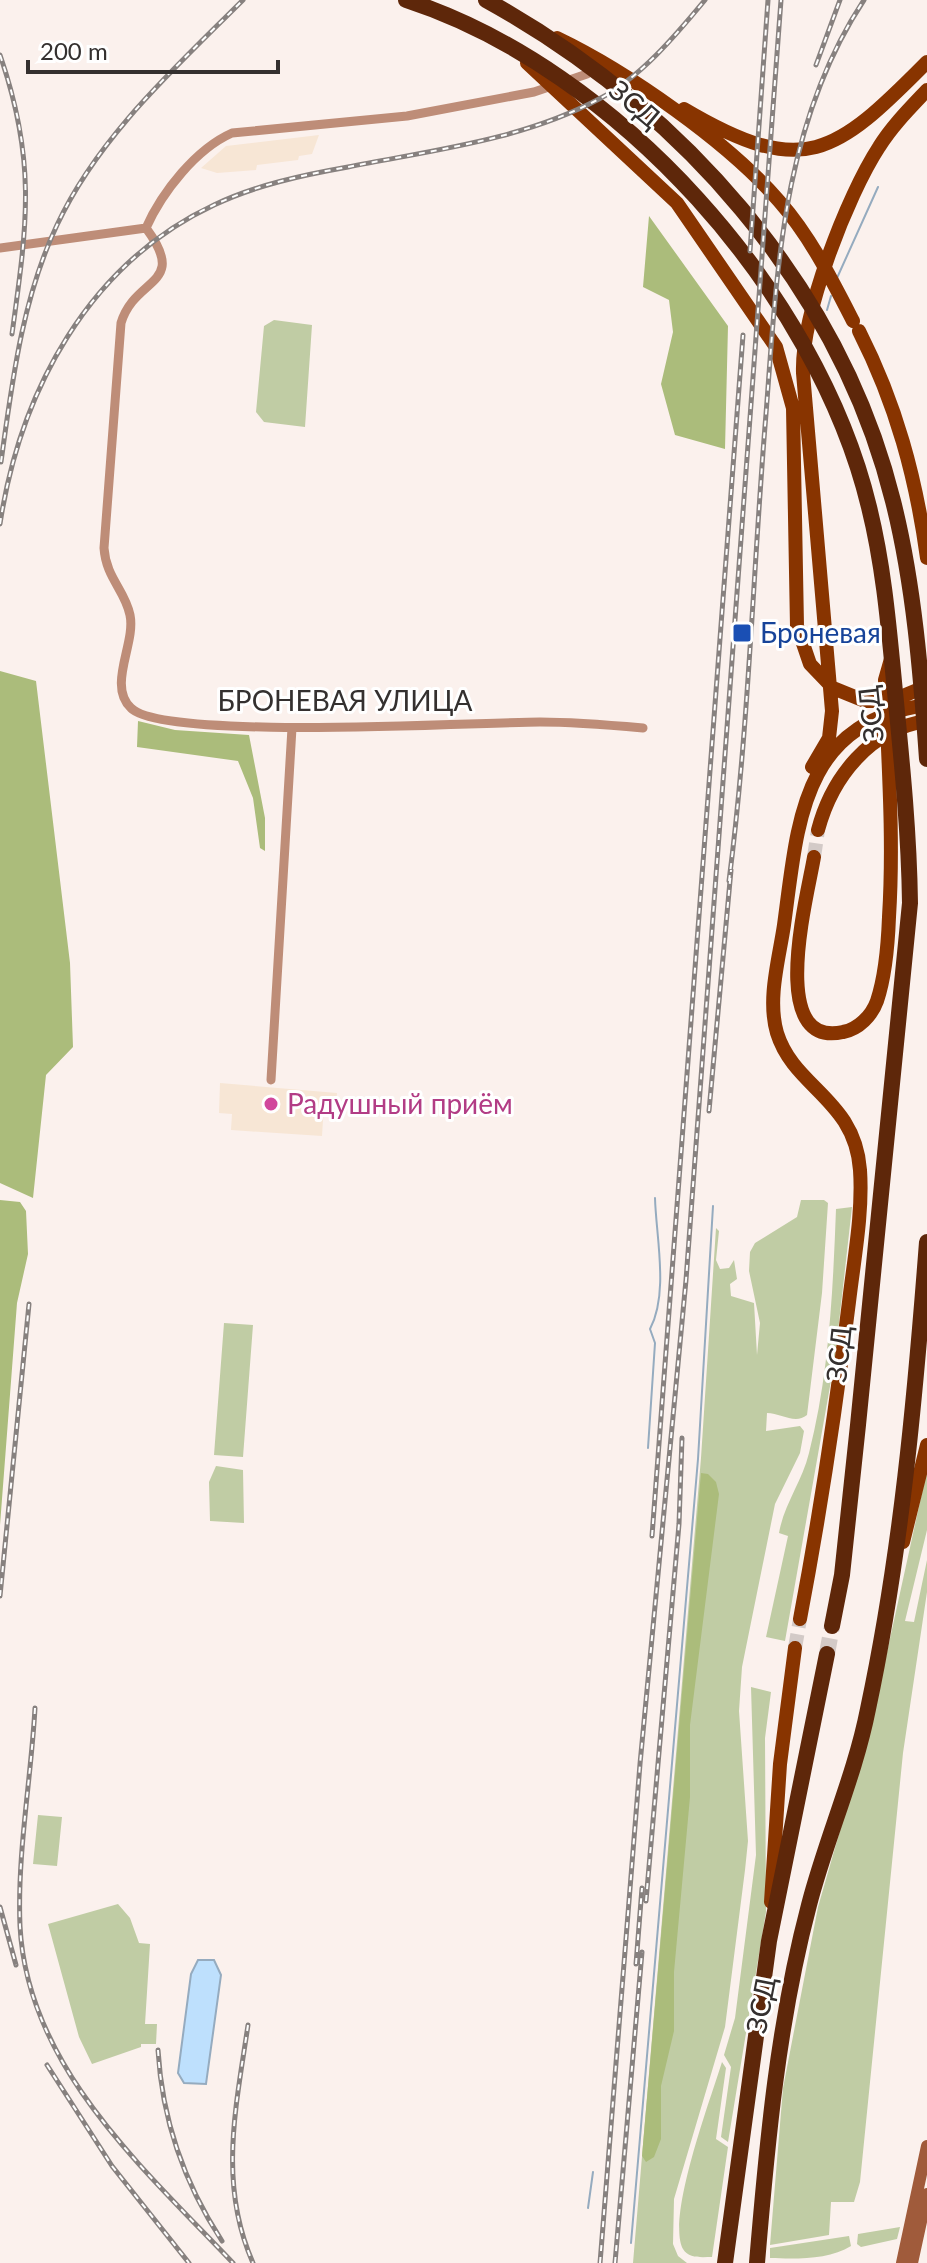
<svg xmlns="http://www.w3.org/2000/svg" width="927" height="2263" viewBox="0 0 927 2263" font-family="Lato,sans-serif">
<style>
.commercial{fill:#f7e6d5}
.green{fill:#c0cca4}
.forest{fill:#abbc7b}
.water{fill:#bee0fd;stroke:#95abbf;stroke-width:2}
.lines{fill:none;stroke-linecap:round;stroke-linejoin:round}
.stream{stroke:#95abbf;stroke-width:2}
.primary-tunnel{stroke:#d3cac7;stroke-width:14;stroke-dasharray:14 7;stroke-linecap:butt}
.motorway-tunnel{stroke:#d3cac7;stroke-width:16;stroke-dasharray:16 8;stroke-linecap:butt}
.minor{stroke:#be8d78;stroke-width:9}
.secondary{stroke:#a05b3b;stroke-width:12}
.primary{stroke:#883400;stroke-width:14}
.motorway{stroke:#5e270a;stroke-width:16}
.rail-casing{stroke:#87817f;stroke-width:5}
.rail{stroke:#fff;stroke-width:2;stroke-dasharray:6;stroke-linecap:butt}
.transit-dot{fill:#1a4fb4;stroke:#fff;stroke-width:3}
.hotel-dot{fill:#d1479c;stroke:#fff;stroke-width:3}
.labels{text-anchor:middle;stroke-width:6;stroke-linejoin:round;paint-order:stroke}
.street-label{font-size:28px;fill:#34302f;stroke:#fff}
.transit-label{font-size:28px;fill:#164399;stroke:#fff;text-anchor:start}
.hotel-label{font-size:28px;fill:#b23c85;stroke:#fff;text-anchor:start}
</style>
<rect width="100%" height="100%" fill="#fbf1ed"/>
<path class="commercial" d="M 319,135 L 312,154 L 299,156 L 298,160 L 257,165 L 256,170 L 217,173 L 201,168 L 226,146 Z
M 220,1083 L 337,1093 L 336,1106 L 324,1105 L 322,1136 L 231,1130 L 232,1114 L 219,1113 Z"/>
<path class="green" d="M 274,320 L 312,325 L 305,427 L 264,422 L 256,412 L 264,326 Z
M 801,1200 L 824,1200 L 828,1203 L 822,1293 L 807,1415 C 795,1425 781,1413 767,1413 L 766,1431 L 800,1426 L 804,1431 L 800,1453 L 775,1504 L 742,1667 L 739,1711 L 748,1841 L 745,1870 L 725,2027 L 674,2199 L 673,2244 L 678,2256 L 687,2263 L 633,2263 L 701,1458 L 716,1228 L 719,1231 L 716,1260 L 720,1269 L 729,1268 L 734,1260 L 737,1279 L 730,1284 L 731,1296 L 754,1303 L 757,1355 L 760,1323 L 749,1271 L 750,1252 L 755,1243 L 797,1217 Z
M 852,1207 L 835,1358 L 785,1641 L 766,1637 L 788,1536 L 779,1533 C 784,1504 802,1482 809,1453 C 829,1375 833,1290 836,1209 Z
M 224,1323 L 253,1325 L 243,1457 L 214,1455 Z
M 216,1466 L 243,1470 L 244,1523 L 210,1521 L 209,1482 Z
M 927,1470 L 927,1530 L 905,1621 L 914,1622 L 927,1560 L 927,1592 L 903,1753 L 860,2182 L 854,2202 L 831,2202 L 829,2235 L 770,2245 L 783,2088 L 818,1907 L 873,1716 Z
M 751,1687 L 771,1692 L 765,1738 L 766,1912 L 728,2142 L 721,2137 L 731,2067 L 724,2055 L 735,2018 L 756,1855 Z
M 38,1815 L 62,1817 L 57,1866 L 33,1864 Z
M 118,1904 L 130,1918 L 139,1943 L 150,1944 L 145,2024 L 157,2024 L 156,2044 L 141,2044 L 141,2047 L 92,2064 L 79,2037 L 48,1924 Z
M 722,2062 L 726,2068 L 716,2139 L 728,2147 L 712,2257 C 702,2257 689,2259 683,2249 C 666,2218 711,2098 722,2062 Z
M 900,2227 L 897,2239 L 861,2247 L 857,2244 L 858,2234 Z
M 849,2236 L 851,2246 C 829,2260 795,2259 770,2258 L 770,2248 Z"/>
<path class="forest" d="M 649,216 L 728,326 L 725,449 L 675,435 L 661,384 L 673,332 L 669,300 L 643,287 Z
M 0,671 L 36,681 L 70,963 L 73,1047 L 46,1075 L 33,1198 L 0,1183 Z
M 138,721 L 175,730 L 249,735 L 265,818 L 265,851 L 260,848 L 253,798 L 238,761 L 137,747 Z
M 0,1200 L 20,1202 L 26,1211 L 28,1254 L 17,1303 L 0,1525 Z
M 701,1473 L 708,1474 L 716,1482 L 719,1494 L 690,1725 L 690,1797 L 674,1972 L 674,2031 L 661,2086 L 661,2139 L 654,2157 L 646,2162 L 642,2156 Z"/>
<path class="water" d="M 198,1960 L 214,1960 L 221,1975 L 206,2084 L 184,2083 L 178,2073 L 191,1974 Z"/>
<g class="lines">
<path class="stream" d="M 837,278 L 878,187
M 827,310 L 831,296
M 648,1448 L 655,1343 L 650,1329 C 669,1293 656,1237 655,1198
M 588,2208 L 593,2172
M 631,2243 L 698,1459 L 713,1206"/>
<path class="primary-tunnel" d="M 814,857 L 818,830
M 795,1648 L 800,1619"/>
<path class="motorway-tunnel" d="M 827,1654 L 832,1626"/>
<path class="minor" d="M 146,228 C 189,286 135,276 121,323 L 104,548 C 106,578 125,590 130,615 C 136,644 107,685 131,708 C 163,741 478,722 540,722 C 575,722 609,725 643,728
M 146,228 C 162,192 196,149 232,133 L 407,116 L 534,92 L 587,74
M 0,248 L 146,228
M 271,1080 L 292,728"/>
<path class="secondary" d="M 902,2263 L 927,2146
M 912,2263 L 927,2194"/>
<path class="primary" d="M 557,38 C 628,72 728,142 779,201 C 810,236 832,280 853,321
M 527,63 L 677,203 L 776,347 L 793,408 L 797,626 L 810,664 L 833,688 L 865,701 L 891,701 L 927,686
M 684,109 C 804,180 835,155 927,62
M 859,331 C 896,404 916,477 927,558
M 812,767 L 829,738 L 832,711 L 803,373 C 801,315 847,196 879,147 C 892,126 910,108 927,90
M 818,830 C 832,777 870,729 927,721
M 814,857 C 808,894 766,1049 843,1032 C 859,1029 872,1015 877,1001 C 886,974 888,944 889,917 C 894,838 888,759 885,680 L 891,659
M 903,1542 L 927,1445
M 800,1619 C 820,1514 836,1408 849,1302 C 854,1259 863,1213 860,1170 C 855,1099 794,1088 777,1033 C 767,999 779,959 784,925 C 798,824 800,722 927,705
M 771,1902 L 780,1764 L 795,1648"/>
<path class="motorway" d="M 406,0 C 618,69 817,292 869,507 C 884,567 889,630 895,692 C 902,763 909,832 910,903 L 858,1425 L 842,1575 L 832,1626
M 486,0 C 679,107 839,284 893,501 C 914,584 921,674 927,759
M 725,2263 L 769,1941 L 827,1654
M 757,2263 C 767,2143 778,2022 809,1905 C 826,1839 855,1775 868,1709 C 901,1554 915,1399 927,1242"/>
<defs>
<path id="rail" d="M 0,55 C 37,162 27,225 12,334
M 816,65 L 840,0
M 750,251 L 768,0
M 1,462 C 12,383 22,299 57,225 C 98,137 175,68 243,0
M 0,524 C 20,392 88,264 214,205 C 256,185 303,175 348,167 C 433,150 522,140 599,99 C 640,78 676,35 705,0
M 729,881 C 749,726 753,569 766,414 C 777,271 782,124 864,0
M 709,1111 L 731,870
M 652,1536 L 743,335
M 0,1596 L 29,1304
M 35,1708 C 31,1780 17,1854 20,1926 C 27,2066 143,2168 233,2263
M 646,1901 L 679,1524 L 682,1438
M 0,1907 L 16,1965
M 636,1964 L 642,1888
M 248,2025 C 236,2107 218,2184 253,2263
M 158,2050 C 162,2119 184,2183 222,2241
M 47,2065 L 112,2166 L 189,2263
M 600,2263 L 640,1764 L 686,1280 L 781,0
M 615,2263 L 642,1952"/>
</defs>
<use href="#rail" class="rail-casing"/>
<use href="#rail" class="rail"/>
</g>
<rect class="transit-dot" x="732" y="623" width="20" height="20" rx="4"/>
<circle class="hotel-dot" cx="271" cy="1104" r="8"/>
<g class="labels">
<g class="street-label">
<text transform="translate(635 104) rotate(40)" y="10">ЗСД</text>
<text x="345" y="711">БРОНЕВАЯ УЛИЦА</text>
<text transform="translate(871 714) rotate(-96)" y="10">ЗСД</text>
<text transform="translate(839 1354) rotate(-84)" y="10">ЗСД</text>
<text transform="translate(761 2005) rotate(-79)" y="10">ЗСД</text>
</g>
<g class="transit-label">
<text x="760" y="643">Броневая</text>
</g>
<g class="hotel-label">
<text x="287" y="1114">Радушный приём</text>
</g>
</g>
<path d="M28 60v12h250v-12" fill="none" stroke="#34302f" stroke-width="4"/>
<text x="40" y="60" font-size="24" fill="#34302f" stroke="#ffffff" stroke-width="6" paint-order="stroke">200 m</text>
</svg>
